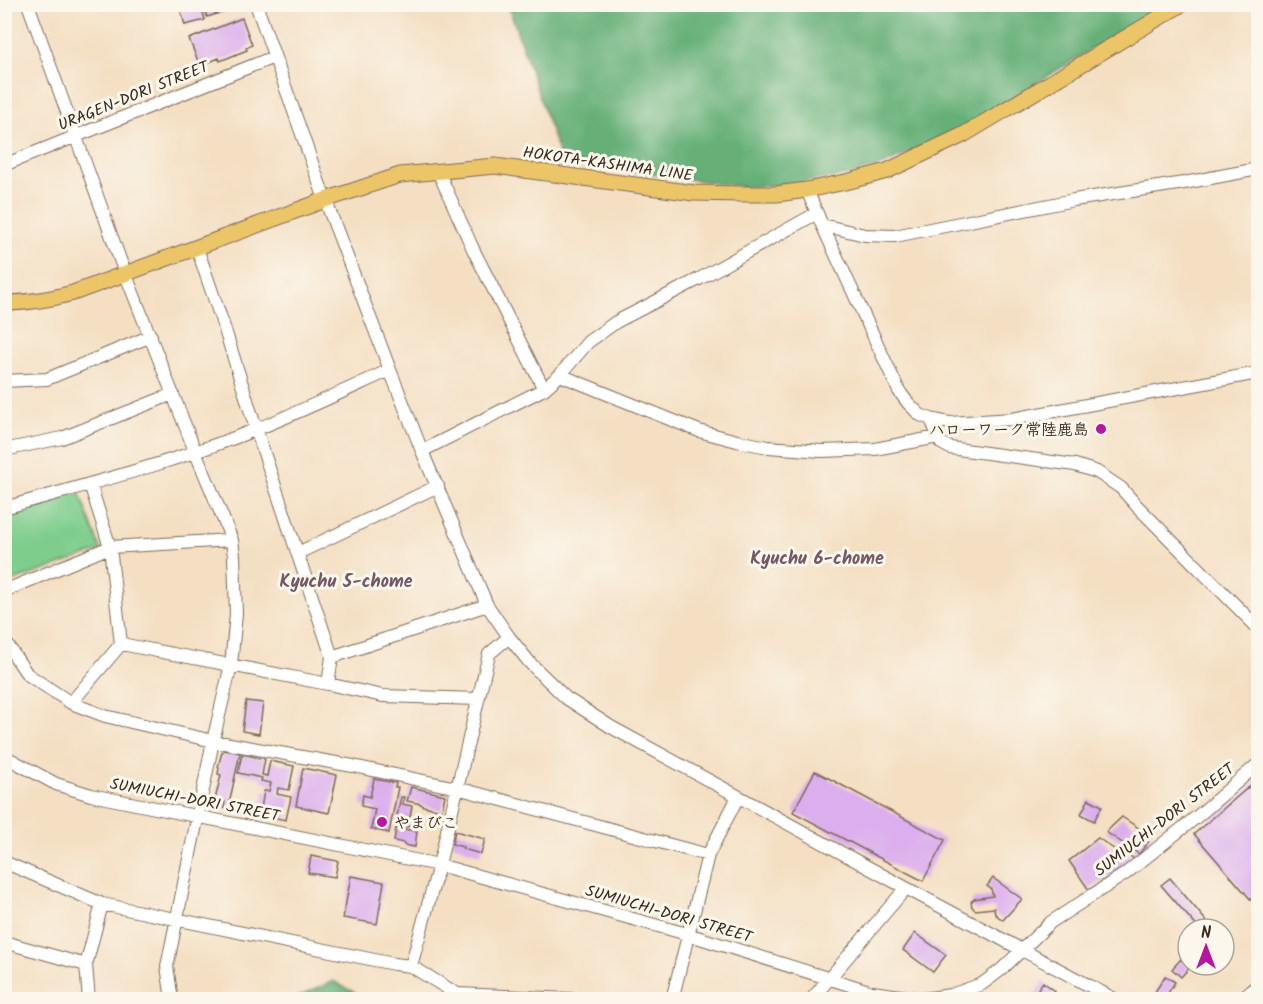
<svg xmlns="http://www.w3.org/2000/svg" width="1263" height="1004" viewBox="0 0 1263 1004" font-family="Kalam,'Klee One',sans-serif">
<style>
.green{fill:#7ecd8d;stroke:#5c7c56;stroke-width:1.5}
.forest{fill:#66b078;stroke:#506d4b;stroke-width:1.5}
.building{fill:#dcaeed}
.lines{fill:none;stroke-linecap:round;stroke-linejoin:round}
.minor-casing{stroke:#7c6958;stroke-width:14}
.major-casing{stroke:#7c6958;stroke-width:17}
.minor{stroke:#fff;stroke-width:12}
.major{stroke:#edc569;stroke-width:15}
.poi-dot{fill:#b5179e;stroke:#fbf7ec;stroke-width:2}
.labels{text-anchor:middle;stroke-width:6;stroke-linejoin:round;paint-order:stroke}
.street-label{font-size:16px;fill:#3b2a1e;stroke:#fbf7ec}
.poi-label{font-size:16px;font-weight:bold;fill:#3b2a1e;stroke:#fbf7ec;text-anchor:end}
.neighbourhood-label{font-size:18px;font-weight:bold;fill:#735866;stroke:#fbf7ec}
</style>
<rect width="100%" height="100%" fill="#fbf7ec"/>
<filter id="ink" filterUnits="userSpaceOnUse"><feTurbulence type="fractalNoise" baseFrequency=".0167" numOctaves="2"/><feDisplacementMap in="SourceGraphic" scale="12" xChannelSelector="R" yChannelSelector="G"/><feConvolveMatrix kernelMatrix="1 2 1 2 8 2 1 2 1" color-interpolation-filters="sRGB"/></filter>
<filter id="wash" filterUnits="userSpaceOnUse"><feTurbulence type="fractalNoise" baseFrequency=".008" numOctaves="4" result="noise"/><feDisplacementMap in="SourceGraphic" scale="24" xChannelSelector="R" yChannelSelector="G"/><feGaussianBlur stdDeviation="1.35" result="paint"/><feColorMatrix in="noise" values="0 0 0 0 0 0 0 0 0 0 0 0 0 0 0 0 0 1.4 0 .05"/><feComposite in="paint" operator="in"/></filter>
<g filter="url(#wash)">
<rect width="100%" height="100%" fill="#f4dfc3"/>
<path class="green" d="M 79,492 L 101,550 L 5,584 L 5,513 Z"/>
<path class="forest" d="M 508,5 L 1164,5 L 963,128 L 883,165 L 848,175 L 788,184 L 745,187 L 575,163 L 562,158 L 559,154 Z
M 333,981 L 366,999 L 294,999 Z"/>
<g id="blocks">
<path class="building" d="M 209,4 L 239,4 L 240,7 L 207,17 L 204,6 Z
M 201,5 L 205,20 L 185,25 L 181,11 Z
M 242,18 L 252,45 L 246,48 L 247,50 L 220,61 L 219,58 L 200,66 L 189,39 Z
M 246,701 L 263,703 L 259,734 L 242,731 Z
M 225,750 L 240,753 L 228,809 L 224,808 L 225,802 L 215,800 L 221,775 L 218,774 L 219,768 L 218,767 L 222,752 Z
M 242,754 L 265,759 L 262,775 L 267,776 L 270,761 L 294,766 L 289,790 L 278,788 L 277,794 L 291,797 L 286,820 L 260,815 L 264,791 L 269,791 L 271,783 L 261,781 L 262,778 L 238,773 Z
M 303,768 L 337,775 L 329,813 L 296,806 Z
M 815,771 L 945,840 L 923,881 L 793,812 Z
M 374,779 L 396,783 L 395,787 L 398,787 L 389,833 L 371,829 L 375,809 L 361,806 L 363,795 L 370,797 Z
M 1258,779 L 1258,893 L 1252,901 L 1194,834 Z
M 411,787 L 445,795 L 442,810 L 423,806 L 421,804 L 407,801 Z
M 401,797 L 404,797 L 402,804 L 412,806 L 408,827 L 395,825 Z
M 1089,799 L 1102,806 L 1094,821 L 1081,814 Z
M 1122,817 L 1152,837 L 1139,854 L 1106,832 Z
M 396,828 L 417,831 L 415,847 L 404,845 L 404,843 L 394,841 Z
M 455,831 L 485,839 L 481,854 L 463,849 L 463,847 L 452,844 Z
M 1098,838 L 1121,854 L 1125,852 L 1135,860 L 1089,890 L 1069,861 Z
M 311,856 L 338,861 L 335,877 L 308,873 Z
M 351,876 L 384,882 L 377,924 L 343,918 Z
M 993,878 L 1022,899 L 1003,920 L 995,914 L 994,908 L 975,910 L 972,907 L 971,902 L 974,899 L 993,896 L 991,889 L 987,886 Z
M 1170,878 L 1213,929 L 1199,929 L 1161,885 Z
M 915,933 L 946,955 L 933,972 L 903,950 Z
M 1181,959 L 1190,967 L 1181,977 L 1172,969 Z
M 1165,976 L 1175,982 L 1165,998 L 1155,992 Z
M 1043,982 L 1055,991 L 1049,1000 L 1030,1000 Z"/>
</g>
</g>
<g filter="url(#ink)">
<use href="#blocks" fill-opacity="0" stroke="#7c6958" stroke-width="1.5"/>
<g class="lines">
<defs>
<path id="minor" d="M 28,4 L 122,265 L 195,451 L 232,540 L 234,556 L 236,614 L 231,665 L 213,741 L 169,957 L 167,966 L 172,1000
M 256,4 L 322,191 L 390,370 L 422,451 L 487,605 L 509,637 L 530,663 L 566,698 L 611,727 L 906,888 L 1116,1000
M 4,165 L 274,57
M 438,171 L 473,249 L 544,389 L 560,375 L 588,342 L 616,322 L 699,279 L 817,213
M 807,190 L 822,225 L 899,391 L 908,403 L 920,415 L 931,419 L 950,423 L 1012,419 L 1258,373
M 822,225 L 865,235 L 895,236 L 1074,200 L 1184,183 L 1258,169
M 197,248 L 226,333 L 256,429 L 332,657 L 328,684
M 560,375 L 699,431 L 737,441 L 768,447 L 822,451 L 875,449 L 938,437
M 4,381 L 47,379 L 151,336
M 931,419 L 941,443 L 950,448 L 1075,465 L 1097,472 L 1121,488 L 1137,506 L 1258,628
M 4,450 L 62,438 L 173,394
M 422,451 L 544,389
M 4,508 C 88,484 176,462 257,429 C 302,411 346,390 390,370
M 298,553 L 438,486
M 4,591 L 110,547 L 232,540
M 4,640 L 27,674 L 71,703 L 105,716 L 213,741 L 353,766 L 457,788 L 708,855
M 121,644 L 328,684 L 383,696 L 478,699
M 332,657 L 487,605
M 71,703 L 121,644 L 110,547 L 90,484
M 4,756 L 56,784 L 91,795 L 439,865 L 687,934 L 872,992 L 922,999 L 951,995 L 982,984 L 1002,969 L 1051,922 L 1125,874 L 1199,815 L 1258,764
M 4,862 L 102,904 L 394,964 L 411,966 L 457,994 L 458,1000
M 4,942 L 86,965
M 411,966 L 439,865 L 489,654 L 509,637
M 457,994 L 595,1000
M 89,1000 L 86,965 L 102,904
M 672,1000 L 708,855 L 738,797
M 811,1000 L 906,888
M 1240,1000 L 1258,985"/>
<path id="major" d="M 4,303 C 28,303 51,299 73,293 L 325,200 L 400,175 L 495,166 L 694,193 L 741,194 L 776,194 L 807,190 L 850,181 L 887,171 L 963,135 L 1182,4"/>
</defs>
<use href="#minor" class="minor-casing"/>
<use href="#major" class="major-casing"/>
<use href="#minor" class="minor"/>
<use href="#major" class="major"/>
</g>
</g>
<g class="poi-dot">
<circle cx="1101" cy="429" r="6"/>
<circle cx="382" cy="822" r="6"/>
</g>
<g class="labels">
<g class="street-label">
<text transform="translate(133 95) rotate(-22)" y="6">URAGEN-DORI STREET</text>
<text transform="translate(608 163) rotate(8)" y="6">HOKOTA-KASHIMA LINE</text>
<text transform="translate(195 799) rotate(11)" y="6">SUMIUCHI-DORI STREET</text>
<text transform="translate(1164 819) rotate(-38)" y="6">SUMIUCHI-DORI STREET</text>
<text transform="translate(669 913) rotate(16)" y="6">SUMIUCHI-DORI STREET</text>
</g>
<g class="poi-label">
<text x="1089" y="435">ハローワーク常陸鹿島</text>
<text x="394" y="828" text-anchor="start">やまびこ</text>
</g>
<g class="neighbourhood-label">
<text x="817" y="564">Kyuchu 6-chome</text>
<text x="346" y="587">Kyuchu 5-chome</text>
</g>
</g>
<rect width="1263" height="1004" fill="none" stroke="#fbf7ec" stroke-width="24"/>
<g transform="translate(1206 947)"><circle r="28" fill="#fbf7ec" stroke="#aea59a" stroke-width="1.5"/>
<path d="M0-4.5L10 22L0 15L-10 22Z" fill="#b5179e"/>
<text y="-9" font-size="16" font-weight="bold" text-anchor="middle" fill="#3b2a1e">N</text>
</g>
</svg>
